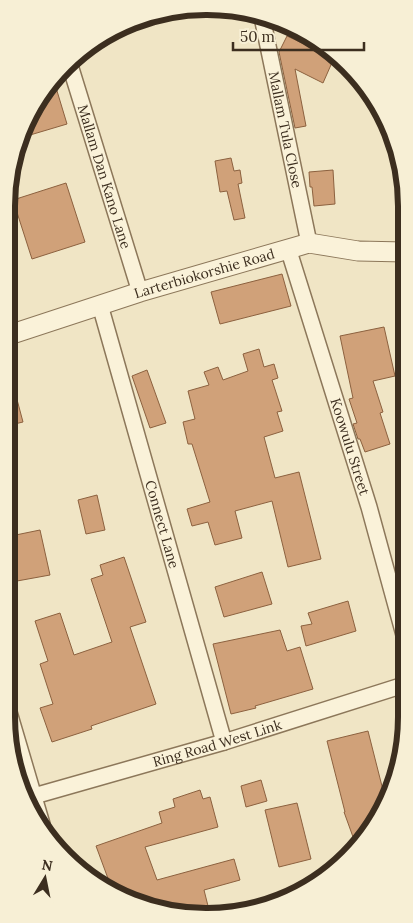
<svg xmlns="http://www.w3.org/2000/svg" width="413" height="923" viewBox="0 0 413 923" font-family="Lora,serif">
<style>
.building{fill:#d0a179;stroke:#8c613f}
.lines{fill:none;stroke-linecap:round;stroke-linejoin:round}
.minor-casing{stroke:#8c775a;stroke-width:18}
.tertiary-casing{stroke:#8c775a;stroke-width:21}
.minor{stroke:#faf2d9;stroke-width:15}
.tertiary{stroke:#faf2d9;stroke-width:19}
.labels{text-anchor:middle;stroke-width:4;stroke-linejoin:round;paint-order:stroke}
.street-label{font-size:14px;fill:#3c2e1f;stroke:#f7efd5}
.rim{fill:none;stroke:#3c2e1f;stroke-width:6}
</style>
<rect width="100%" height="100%" fill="#f0e5c5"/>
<path class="building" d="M 287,36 L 334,58 L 323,83 L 295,69 L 306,126 L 295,128 L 279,52 Z
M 54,81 L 67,124 L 20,138 L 21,130 Z
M 231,158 L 234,171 L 240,170 L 242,183 L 238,184 L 245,218 L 234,220 L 227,191 L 220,192 L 215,161 Z
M 333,170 L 335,204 L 314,206 L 312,187 L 310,187 L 309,172 Z
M 66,183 L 85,242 L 32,259 L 13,200 Z
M 282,274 L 291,306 L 220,324 L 211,292 Z
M 384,327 L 395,376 L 373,381 L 383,412 L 380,413 L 390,444 L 365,452 L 360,439 L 358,439 L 353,424 L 357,423 L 349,399 L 353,398 L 340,336 Z
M 259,349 L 264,367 L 274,364 L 278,378 L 272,380 L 282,411 L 277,412 L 283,431 L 264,437 L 275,478 L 299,472 L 321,559 L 288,567 L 272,501 L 235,511 L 242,538 L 215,545 L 208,522 L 192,526 L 187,509 L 210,502 L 192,444 L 188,444 L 183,422 L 195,419 L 188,391 L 209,385 L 204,372 L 218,367 L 223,380 L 248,371 L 243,354 Z
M 147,370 L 166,423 L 150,428 L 132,376 Z
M 6,377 L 11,377 L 23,422 L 6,426 Z
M 97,495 L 105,530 L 86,534 L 78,500 Z
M 40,530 L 50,575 L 6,583 L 6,537 Z
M 124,557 L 146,622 L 130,627 L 156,704 L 91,726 L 92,729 L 52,742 L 40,708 L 53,704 L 40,664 L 48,661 L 35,621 L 60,613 L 74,655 L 112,642 L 91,579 L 103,575 L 100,565 Z
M 262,572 L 272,604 L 224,617 L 215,587 Z
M 348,601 L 356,631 L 306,646 L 301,626 L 312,624 L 308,613 Z
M 280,630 L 287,651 L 300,647 L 313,689 L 255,706 L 256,708 L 231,714 L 213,644 Z
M 368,731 L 386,802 L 357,848 L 344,812 L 345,812 L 327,741 Z
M 261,780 L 267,801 L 246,807 L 241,786 Z
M 200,790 L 203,799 L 210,797 L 218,827 L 145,847 L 157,880 L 234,859 L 240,880 L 204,890 L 210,914 L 168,913 L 113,892 L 96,846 L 162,823 L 159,812 L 175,807 L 173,799 Z
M 297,803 L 311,859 L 279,867 L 265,810 Z"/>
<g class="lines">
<defs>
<g id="minor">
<path id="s1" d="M 262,17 L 309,243"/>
<path id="s2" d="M 69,62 L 140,292"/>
<path id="s3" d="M 288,248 L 369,507 L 407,646"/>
<path id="s4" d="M 100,305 L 224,742"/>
<path d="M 6,702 L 42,824"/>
<path id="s5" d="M 27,798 L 224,742 L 407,684"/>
</g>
<g id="tertiary">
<path id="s6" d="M 6,336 L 140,292 L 309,243 L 358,251 L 405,252"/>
</g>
</defs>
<use href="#minor" class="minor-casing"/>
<use href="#tertiary" class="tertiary-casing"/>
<use href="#minor" class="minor"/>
<use href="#tertiary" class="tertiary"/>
</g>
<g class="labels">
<g class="street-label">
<text dy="5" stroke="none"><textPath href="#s1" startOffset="115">Mallam Tula Close</textPath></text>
<text dy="5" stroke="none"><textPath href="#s2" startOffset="120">Mallam Dan Kano Lane</textPath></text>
<text dy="5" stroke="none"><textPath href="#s6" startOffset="208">Larterbiokorshie Road</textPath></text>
<text dy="5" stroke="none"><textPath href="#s3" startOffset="208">Koowulu Street</textPath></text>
<text dy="5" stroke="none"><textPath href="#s4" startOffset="228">Connect Lane</textPath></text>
<text dy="5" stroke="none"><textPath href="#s5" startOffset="198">Ring Road West Link</textPath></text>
</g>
</g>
<path d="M0 0H413V923H0ZM206 15H207A191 191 0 0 1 398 206V717A191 191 0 0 1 207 908H206A191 191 0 0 1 15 717V206A191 191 0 0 1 206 15Z" fill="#f7efd5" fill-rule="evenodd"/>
<path class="rim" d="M206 15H207A191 191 0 0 1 398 206V717A191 191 0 0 1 207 908H206A191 191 0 0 1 15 717V206A191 191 0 0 1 206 15Z"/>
<g transform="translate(45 878) rotate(10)" stroke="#f7efd5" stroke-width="4" paint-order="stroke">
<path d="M0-4L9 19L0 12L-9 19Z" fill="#3c2e1f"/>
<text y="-8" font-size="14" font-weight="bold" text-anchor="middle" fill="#3c2e1f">N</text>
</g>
<path d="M233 42v8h131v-8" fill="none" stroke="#3c2e1f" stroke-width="2.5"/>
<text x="240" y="42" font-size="15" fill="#3c2e1f" stroke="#f7efd5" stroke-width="4" paint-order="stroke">50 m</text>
</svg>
